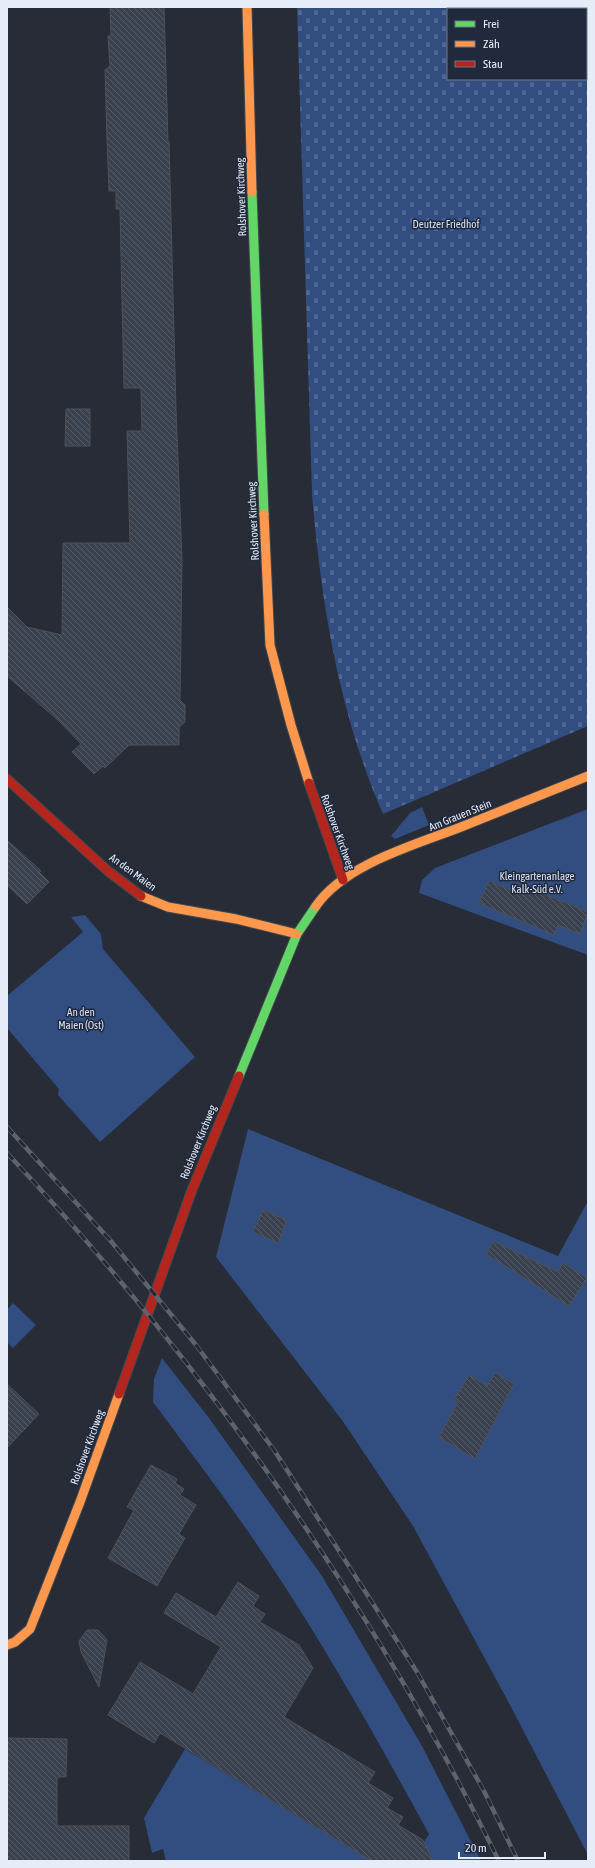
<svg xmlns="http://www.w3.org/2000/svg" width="595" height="1868" viewBox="0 0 595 1868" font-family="'Asap Condensed',sans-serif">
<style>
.green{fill:#324d80}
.cemetery{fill:url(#cemetery-stones);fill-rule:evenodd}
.building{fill:url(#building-back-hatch);stroke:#4d515a}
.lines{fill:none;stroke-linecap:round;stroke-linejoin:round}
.fast-casing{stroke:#43484f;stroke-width:11}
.slow-casing{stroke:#43484f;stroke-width:11}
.jam-casing{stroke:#43484f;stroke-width:11}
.fast{stroke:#63d668;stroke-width:9}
.slow{stroke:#ff974d;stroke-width:9}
.jam{stroke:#b3261e;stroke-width:9}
.rail-casing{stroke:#5f6369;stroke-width:4.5}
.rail{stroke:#212a3c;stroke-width:3;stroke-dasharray:9;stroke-linecap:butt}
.labels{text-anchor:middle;stroke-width:3;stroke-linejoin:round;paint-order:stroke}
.street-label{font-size:11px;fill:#e6ecf8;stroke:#212a3c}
.park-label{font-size:11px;fill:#d7e1f3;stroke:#212a3c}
</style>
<defs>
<pattern id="cemetery-stones" width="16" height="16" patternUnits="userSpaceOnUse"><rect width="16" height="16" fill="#324d80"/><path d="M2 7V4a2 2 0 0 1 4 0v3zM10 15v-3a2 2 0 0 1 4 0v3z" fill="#506793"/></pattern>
<pattern id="building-back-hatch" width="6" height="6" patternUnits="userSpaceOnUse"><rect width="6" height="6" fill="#39414f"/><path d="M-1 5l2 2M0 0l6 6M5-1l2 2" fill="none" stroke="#565d69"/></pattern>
</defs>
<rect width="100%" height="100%" fill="#272c36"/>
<path class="green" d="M 422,807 L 429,825 L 395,839 L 391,836 L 410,813 Z
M 588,809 L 588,955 L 419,893 L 422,880 L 435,868 Z
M 85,915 L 101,934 L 103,949 L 195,1057 L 100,1142 L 58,1095 L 59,1089 L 7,1028 L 7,996 L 83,932 L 71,917 Z
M 248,1129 L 558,1256 L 588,1201 L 588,1855 L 510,1705 L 413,1526 L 342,1420 L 216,1257 Z
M 13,1303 L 36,1325 L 13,1348 L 7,1342 L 7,1310 Z
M 162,1358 L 209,1418 L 322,1576 L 422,1746 L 481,1861 L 412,1861 L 429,1834 C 378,1741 327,1649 268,1561 C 232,1506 192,1455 153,1402 L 154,1379 Z
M 185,1749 L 372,1861 L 166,1861 L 163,1849 L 152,1853 L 144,1818 Z"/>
<path class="cemetery" d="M 297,7 L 588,7 L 588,726 L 383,814 C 339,713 321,603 312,494 ZM 448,9 L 586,9 L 586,79 L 448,79 Z"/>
<path class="building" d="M 110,7 L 164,7 L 168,142 L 169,142 L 176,410 L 182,560 L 180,700 L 185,705 L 185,722 L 179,727 L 179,745 L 129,745 L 105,768 L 103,766 L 94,774 L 72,752 L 81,744 L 58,720 L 7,676 L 7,607 L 27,627 L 62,635 L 63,543 L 130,543 L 127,431 L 142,431 L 141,388 L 124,388 L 120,209 L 116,209 L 116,191 L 109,191 L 107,139 L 105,70 L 110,66 L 108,36 L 111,36 Z
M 66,409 L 90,409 L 90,446 L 65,446 Z
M 7,840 L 41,871 L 39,872 L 49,882 L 27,904 L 7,885 Z
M 489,881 L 524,896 L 527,887 L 588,912 L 580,934 L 558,925 L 554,935 L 479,903 Z
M 263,1210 L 287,1220 L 278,1243 L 253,1232 Z
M 493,1241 L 558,1272 L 563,1263 L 587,1278 L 569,1306 L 486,1254 Z
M 495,1373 L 514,1384 L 475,1459 L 439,1437 L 458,1402 L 454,1400 L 469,1375 L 487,1386 Z
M 7,1384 L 39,1414 L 7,1448 Z
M 151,1465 L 177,1479 L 175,1483 L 184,1489 L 180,1495 L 196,1505 L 179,1534 L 185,1538 L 157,1586 L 108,1558 L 134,1510 L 127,1507 Z
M 238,1582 L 259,1596 L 253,1606 L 265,1614 L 260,1622 L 299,1645 L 313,1668 L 284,1717 L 375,1772 L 368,1783 L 393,1798 L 387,1808 L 403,1817 L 398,1825 L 423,1840 L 433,1861 L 372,1861 L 160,1733 L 154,1743 L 108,1715 L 140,1662 L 193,1694 L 221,1647 L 164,1613 L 176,1593 L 216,1617 Z
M 87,1630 L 98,1630 L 107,1640 L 99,1687 L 81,1652 L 79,1641 Z
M 7,1738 L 67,1739 L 66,1777 L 57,1777 L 57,1826 L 129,1826 L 129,1861 L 7,1861 Z"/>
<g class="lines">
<defs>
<path id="fast" d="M 252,192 L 264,514
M 239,1076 L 297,934 L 316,906"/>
<path id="slow" d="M 247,7 L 252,192
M 264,514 L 270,645 L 291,725 L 309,783
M 141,896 L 168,907 L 236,919 L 297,934
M 316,906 C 345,864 415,845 461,827 C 503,810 546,793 588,776
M 7,1645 L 15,1642 L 30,1629 L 80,1502 L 119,1394"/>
<path id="jam" d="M 7,779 L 108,871 L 141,896
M 309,783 L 343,880
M 119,1394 L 192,1190 L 239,1076"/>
</defs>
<use href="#fast" class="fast-casing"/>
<use href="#slow" class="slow-casing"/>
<use href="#jam" class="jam-casing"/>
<use href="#fast" class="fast"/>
<use href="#slow" class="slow"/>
<use href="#jam" class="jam"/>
<defs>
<path id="rail" d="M 7,1127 L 110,1240 L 196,1345 L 274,1450 L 417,1672 L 484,1791 L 518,1861
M 7,1153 C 203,1362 372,1603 499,1861"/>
</defs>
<use href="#rail" class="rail-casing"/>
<use href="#rail" class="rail"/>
</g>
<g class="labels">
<g class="street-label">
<text transform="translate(241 197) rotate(-92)" y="4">Rolshover Kirchweg</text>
<text transform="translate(253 521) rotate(-93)" y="4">Rolshover Kirchweg</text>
<text transform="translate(460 815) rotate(-22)" y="4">Am Grauen Stein</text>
<text transform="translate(338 832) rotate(70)" y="4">Rolshover Kirchweg</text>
<text transform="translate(133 872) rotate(36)" y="4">An den Maien</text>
<text transform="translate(198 1142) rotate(-68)" y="4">Rolshover Kirchweg</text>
<text transform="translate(87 1447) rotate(-70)" y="4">Rolshover Kirchweg</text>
</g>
<g class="park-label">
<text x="446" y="228">Deutzer Friedhof</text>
<text x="537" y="880">Kleingartenanlage<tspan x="537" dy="13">Kalk-Süd e.V.</tspan></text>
<text x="81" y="1016">An den<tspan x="81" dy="13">Maien (Ost)</tspan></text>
</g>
</g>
<rect width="595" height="1868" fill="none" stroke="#e6ecf8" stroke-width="16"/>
<rect x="447" y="8" width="140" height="72" fill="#212a3c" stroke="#707887"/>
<rect x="455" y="21" width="20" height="6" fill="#63d668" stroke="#707887"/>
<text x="483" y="28" font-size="12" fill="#e6ecf8">Frei</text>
<rect x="455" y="41" width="20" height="6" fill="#ff974d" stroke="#707887"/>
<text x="483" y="48" font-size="12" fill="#e6ecf8">Zäh</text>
<rect x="455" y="61" width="20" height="6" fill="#b3261e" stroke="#707887"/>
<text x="483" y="68" font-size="12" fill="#e6ecf8">Stau</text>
<path d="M459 1852v6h86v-6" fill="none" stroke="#e6ecf8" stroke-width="2"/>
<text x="465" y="1852" font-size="12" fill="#e6ecf8" stroke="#212a3c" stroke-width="3" paint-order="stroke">20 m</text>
</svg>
